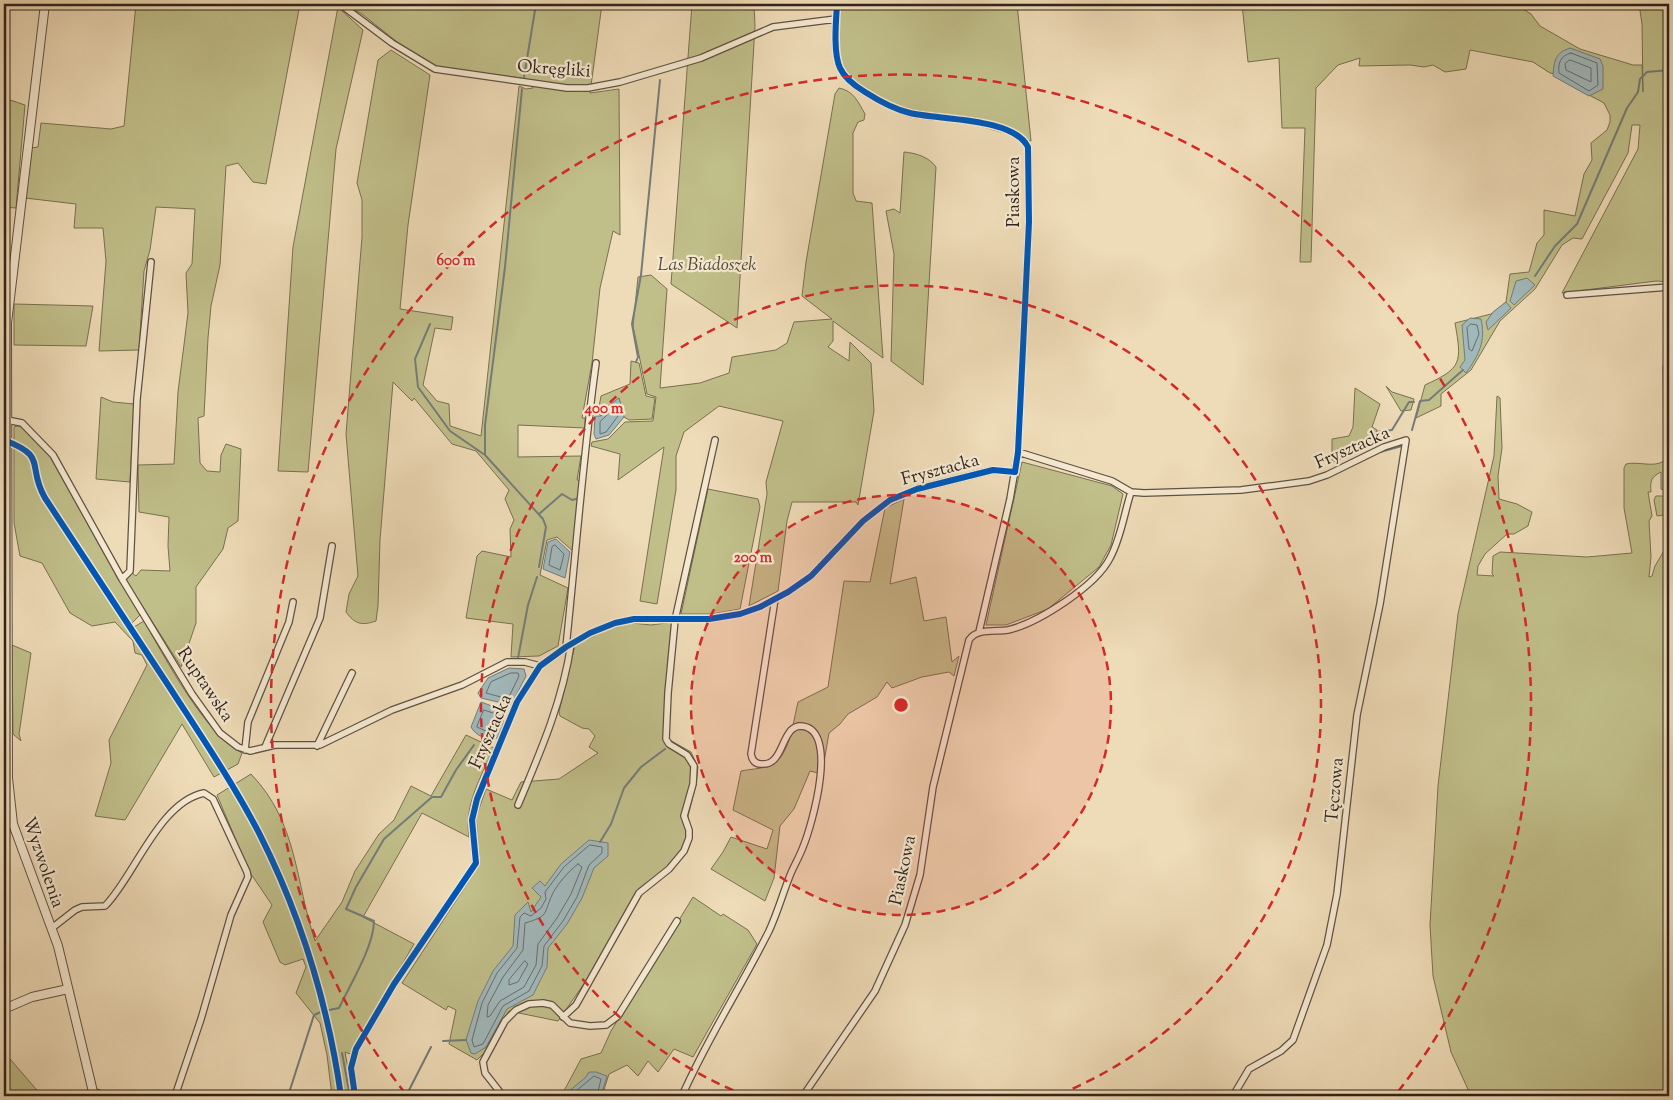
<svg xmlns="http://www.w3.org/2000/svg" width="1673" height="1100" viewBox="0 0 1673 1100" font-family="'Sorts Mill Goudy',serif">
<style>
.green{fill:#c0be89;stroke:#787052}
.water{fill:#a1b8bb;stroke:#747c7b}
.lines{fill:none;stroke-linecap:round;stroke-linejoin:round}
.shore{stroke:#686e6c;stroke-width:1}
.stream{stroke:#747c7b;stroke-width:2}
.minor-casing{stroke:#605143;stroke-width:8}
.tertiary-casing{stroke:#605143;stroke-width:10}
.minor{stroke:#f4e8d0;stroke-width:5.5}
.tertiary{stroke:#f4e8d0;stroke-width:8}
.cycleway-casing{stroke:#f4e8d0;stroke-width:9}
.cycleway{stroke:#0057b8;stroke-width:6}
.ring{fill:none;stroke:#d62828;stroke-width:2.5;stroke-dasharray:9 6}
.labels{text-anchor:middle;stroke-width:4.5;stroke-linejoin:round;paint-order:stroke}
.street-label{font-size:18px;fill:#30231c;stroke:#f4e8d0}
.park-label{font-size:18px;font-style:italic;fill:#544a37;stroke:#f4e8d0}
.centre{fill:#d62828;stroke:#f4e8d0;stroke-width:2.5}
.ring-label{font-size:15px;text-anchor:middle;font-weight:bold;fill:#d62828;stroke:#f4e8d0;stroke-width:4.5;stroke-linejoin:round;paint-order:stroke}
</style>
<rect width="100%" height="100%" fill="#eedbb7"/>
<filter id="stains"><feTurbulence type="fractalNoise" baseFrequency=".004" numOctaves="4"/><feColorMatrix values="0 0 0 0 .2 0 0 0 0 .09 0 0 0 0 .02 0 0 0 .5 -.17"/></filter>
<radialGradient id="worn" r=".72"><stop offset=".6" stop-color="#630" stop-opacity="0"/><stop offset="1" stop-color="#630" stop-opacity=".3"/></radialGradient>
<path class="green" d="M 136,4 L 300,4 L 266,184 L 253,182 L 238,163 L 226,166 L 220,265 L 211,306 L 208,338 L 204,416 L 198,418 L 200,463 L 207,471 L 220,472 L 221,455 L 226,444 L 241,449 L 238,521 L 228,528 L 223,549 L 196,587 L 196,623 L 181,667 L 126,580 L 132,573 L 136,576 L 141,570 L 170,571 L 168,546 L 169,517 L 139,512 L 138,465 L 174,464 L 178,392 L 188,313 L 186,273 L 192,264 L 195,209 L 156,207 L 150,250 L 144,271 L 139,350 L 99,351 L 106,261 L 103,228 L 74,228 L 76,204 L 25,198 L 31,148 L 38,147 L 41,123 L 111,129 L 124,126 Z
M 344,4 L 602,4 L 590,93 L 619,89 L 620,235 L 613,231 L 600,288 L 592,363 L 582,418 L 585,418 L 585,428 L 518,425 L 518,457 L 581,456 L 577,480 L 582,481 L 574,552 L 557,537 L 547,540 L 540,575 L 568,588 L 558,646 L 539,656 L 511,657 L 513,624 L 466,618 L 477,556 L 482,551 L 511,557 L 510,529 L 514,520 L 505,499 L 509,490 L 476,451 L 452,444 L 414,398 L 412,401 L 393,382 L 380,540 L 378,606 L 376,621 C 361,626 355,624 346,612 L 349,594 L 358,576 L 346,434 L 362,237 L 362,200 L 357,183 L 378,60 L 391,50 L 430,75 L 408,225 L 400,309 L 453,317 L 451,330 L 435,328 L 423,385 L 437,401 L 449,404 L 450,426 L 481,436 L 519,86 L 526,89 L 533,88 L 527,79 L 426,65 L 362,14 Z
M 692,4 L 754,4 L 755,26 L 737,328 L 671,284 Z
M 840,4 L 1017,4 L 1031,141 L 950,117 L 909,113 L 868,94 L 844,74 L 837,49 Z
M 1242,4 L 1515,4 L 1531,14 L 1540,26 L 1580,49 L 1633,65 L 1642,65 L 1643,92 L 1642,24 L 1639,4 L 1669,4 L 1669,282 L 1656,281 L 1562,293 L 1638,149 L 1640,125 L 1632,125 L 1628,153 L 1582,239 L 1573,238 L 1562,245 L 1535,289 L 1500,321 L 1471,370 L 1441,394 L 1441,406 L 1416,418 L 1425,385 C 1462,368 1462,363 1455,323 L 1491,314 L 1506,302 L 1510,274 L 1529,272 L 1537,243 L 1544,235 L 1544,210 L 1575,216 L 1584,174 L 1592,160 L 1591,143 L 1607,130 L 1610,122 L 1610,115 L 1604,103 L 1578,89 L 1562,75 L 1550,73 L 1533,62 L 1470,50 L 1466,69 L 1445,72 L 1433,65 L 1424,67 L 1410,65 L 1359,66 L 1360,58 L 1338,65 L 1316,88 L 1311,262 L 1300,262 L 1305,128 L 1282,128 L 1279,58 L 1248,62 Z
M 338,7 L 363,30 L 336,149 L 308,472 L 278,471 L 293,247 Z
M 839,88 C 854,91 858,102 865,114 L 864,120 L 858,122 L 853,133 L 853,193 L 856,201 L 872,203 L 883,358 L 833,321 L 833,341 L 828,347 L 849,361 L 850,342 L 871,363 L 874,411 L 858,505 L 856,502 L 792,502 L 787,521 L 778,591 L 749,606 L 767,494 L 766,482 L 783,421 L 719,406 L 684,432 L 676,456 L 676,490 L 657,604 L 640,601 L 664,447 L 618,480 L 620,454 L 591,446 L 592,442 L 608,439 L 625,422 L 653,421 L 656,397 L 647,394 L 633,326 L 638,277 L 651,275 L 667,289 L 660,388 L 700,383 L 729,373 L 732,357 L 776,350 L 787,343 L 794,322 L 832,319 L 802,296 L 806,262 L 835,94 Z
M 4,98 L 25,105 L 16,208 L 4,207 Z
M 904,152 C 916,153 929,157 936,167 L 923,385 L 891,361 L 894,254 L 886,211 L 894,209 L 900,213 Z
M 14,304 L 93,306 L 86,346 L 14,345 Z
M 631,361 L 639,363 L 646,396 L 655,398 L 652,419 L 629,420 L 624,417 L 619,398 L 606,408 L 601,416 L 598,413 L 601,396 L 630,384 Z
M 1669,361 L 1669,492 L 1661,489 L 1661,472 C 1651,477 1650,481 1651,492 L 1648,492 L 1652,516 L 1649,521 L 1651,557 L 1649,577 L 1652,576 L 1655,566 L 1665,549 L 1669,549 L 1669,1096 L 1471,1096 L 1451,1052 L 1433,976 L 1430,925 L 1438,786 L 1458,614 L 1494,456 L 1497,396 L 1500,398 L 1502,448 L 1498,476 L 1499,499 L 1517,504 L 1532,512 L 1528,526 L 1514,534 L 1507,534 L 1485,554 L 1478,566 L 1477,575 L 1494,576 L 1492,574 L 1493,556 L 1500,552 L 1587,557 L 1632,553 L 1624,508 L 1624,468 L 1626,464 C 1639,461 1653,468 1664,461 L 1663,366 Z
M 1386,386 L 1392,392 L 1414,399 L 1411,410 L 1401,411 Z
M 1355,388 L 1380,404 L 1372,427 L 1377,430 L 1378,441 L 1332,463 L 1332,439 L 1349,436 L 1353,427 Z
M 101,397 L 113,402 L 134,404 L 130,482 L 96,479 Z
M 17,426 L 23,427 L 50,456 L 141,614 L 132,623 L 134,627 L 144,621 C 164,656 206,736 242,753 L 238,764 L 214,777 L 182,724 L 125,820 L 95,816 L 111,763 L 109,740 L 147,665 L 142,655 L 135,653 L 133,641 L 115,622 L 92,626 L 70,613 L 42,563 L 20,556 L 14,523 L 14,427 Z
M 1022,462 L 1112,486 L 1123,494 L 1111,545 L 1099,567 L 1048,609 L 1006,625 L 986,625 Z
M 708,489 L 758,499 L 760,507 L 740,609 L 712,614 L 681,614 Z
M 1656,496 L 1669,496 L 1669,514 L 1657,516 L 1654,500 Z
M 904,499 L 890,584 L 916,577 L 924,621 L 946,617 L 952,662 L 959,656 L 954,676 L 949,672 L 922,677 L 892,688 L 887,682 L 877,697 L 848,714 L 840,724 L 829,733 L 822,774 L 810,771 L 794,809 L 780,826 L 774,878 L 765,901 L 711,869 L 723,852 L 731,837 L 767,849 L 773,830 L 733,810 L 741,771 C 750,769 761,769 769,766 C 790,759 793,721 798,702 L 828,687 L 844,581 L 870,582 L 885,508 Z
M 673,622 L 668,739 L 691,752 L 698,767 L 696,785 L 688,816 L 692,836 L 687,851 L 665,876 L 647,882 L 638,889 L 595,968 L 558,1021 L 509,1011 L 486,1051 L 477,1060 L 449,1044 L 456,1010 L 448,1006 L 446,1010 L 402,983 L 480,864 L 476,817 L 486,789 L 512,800 L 521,782 L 559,779 L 598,753 L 589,747 L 595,736 L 589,729 L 582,728 L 560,716 L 559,712 L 575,645 L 609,629 L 632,623 L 651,625 Z
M 12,645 L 31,653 L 19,734 L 21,741 L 13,734 Z
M 466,735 L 494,748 C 481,777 464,804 469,837 L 422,813 L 363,917 L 414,944 L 350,1054 L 345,1052 L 353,1096 L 332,1096 L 327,1055 L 320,1023 L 296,993 L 306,967 L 303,959 L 285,965 L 280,962 L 263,922 L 272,905 L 249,871 L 217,795 L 251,774 C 298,823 295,881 315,941 L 342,902 L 355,871 L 379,834 L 394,820 L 411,786 L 431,796 Z
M 693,897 L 721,916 L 723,914 L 748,930 L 757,944 L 693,1057 L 674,1049 L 658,1072 L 648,1061 L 638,1076 L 627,1065 L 609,1074 L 602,1096 L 558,1096 L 565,1089 L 581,1059 L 601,1053 L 611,1031 Z
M 4,1052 L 42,1096 L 4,1096 Z"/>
<path class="water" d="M 1570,48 L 1600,59 L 1603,66 L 1603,89 L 1589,96 L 1553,76 C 1554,61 1555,53 1570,48 Z
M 1527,278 L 1535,285 L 1514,305 L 1510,301 L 1516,281 Z
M 1506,302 L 1511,308 L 1488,330 L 1486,322 L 1493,312 Z
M 1470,318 L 1481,319 C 1486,341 1479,355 1466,373 L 1460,367 L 1465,360 L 1462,325 Z
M 619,398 L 624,417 L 609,435 L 596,439 L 594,434 L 595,416 L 601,416 L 606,408 Z
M 556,539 L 570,552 L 565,578 L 543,569 L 548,542 Z
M 509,668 L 524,669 L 526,676 L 511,705 L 481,698 L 478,693 L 488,678 Z
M 481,702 L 503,710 L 503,726 L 497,738 C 486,740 476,736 471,727 Z
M 589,840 L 608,843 L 608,856 L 594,868 L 582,898 L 567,924 L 548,948 L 547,967 L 533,995 L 507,1009 L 486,1047 L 475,1054 L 471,1053 L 466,1040 L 478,1001 L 493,971 L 513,946 L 515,915 L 528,902 L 531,912 L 541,897 L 532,888 L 540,881 L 545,886 L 561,864 Z
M 589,1072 L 596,1072 L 607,1076 L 601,1096 L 563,1096 L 585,1078 Z"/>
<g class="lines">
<path class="shore" d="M 1571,53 L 1597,63 L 1598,85 L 1589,91 L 1559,73 C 1558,63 1560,56 1571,53 Z
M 1570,60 L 1591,68 L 1591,82 L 1566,70 L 1565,64 Z
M 1471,324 L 1477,325 L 1479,334 L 1472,351 L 1469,349 L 1467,328 Z
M 614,409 L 617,411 L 618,416 L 606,432 L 600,434 L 600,422 Z
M 555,545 L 564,554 L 560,570 L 549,565 L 552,547 Z
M 511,673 L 518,673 L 519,676 L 508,699 L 486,693 L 491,682 Z
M 484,710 L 499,715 L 498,725 L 492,734 L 477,727 Z
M 590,845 L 602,847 L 602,853 L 589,865 L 577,897 L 563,921 L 544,946 L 542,966 L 529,991 L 503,1006 L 483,1044 L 474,1047 L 472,1040 L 482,1003 L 497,973 L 517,948 L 520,917 L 524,913 L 531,916 L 541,908 L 546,899 L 545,892 L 564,867 Z
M 578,864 L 582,867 L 571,894 L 557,918 L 538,944 L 536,965 L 524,987 L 500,1001 L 490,1016 L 487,1017 L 488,1005 L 503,977 L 523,950 L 525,923 C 549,916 543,915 552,895 C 557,884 569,871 578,864 Z
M 525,961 L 528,964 L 518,982 L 509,985 L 509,980 Z
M 570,1096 L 594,1076 L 601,1079 L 597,1096"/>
<path class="stream" d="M 524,77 L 536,4
M 1535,276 L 1555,246 L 1577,224 L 1627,108 L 1638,92 L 1640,79 L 1647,72 L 1669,70
M 430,324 L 415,359 L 418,387 L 450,431 L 485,455 L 543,519 L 546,527 L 539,567
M 636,362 L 638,357 L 632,324 L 641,275 L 660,80
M 1412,430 L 1420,401 L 1429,400 L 1463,370
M 1377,440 L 1377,432 L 1392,430 L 1409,402 L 1414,402
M 1380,452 L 1402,446
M 485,455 L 485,425 L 505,267 L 522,89
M 539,514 L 562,494 L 572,500 L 580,498
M 518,658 L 528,605 L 537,577
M 600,842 L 611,824 L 624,788 L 641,767 L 665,749
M 329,1010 L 339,1008 C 350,985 374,946 374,921 L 346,909 L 356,887 L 384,839 L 432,797 L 441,797 L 456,770 L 474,745
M 443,1041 L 466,1040
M 342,1053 L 350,1096
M 288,1096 L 314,1015 L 323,1011
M 406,1096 L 431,1047"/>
<defs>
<path id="minor" d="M 340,4 L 392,43 L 435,69 L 567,88 L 588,88 L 620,82 L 701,58 L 773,27 L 836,19
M 837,4 C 836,21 833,53 840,68 C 845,79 855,86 865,92 C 879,101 893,109 910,113 C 938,120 1013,117 1028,147 L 1029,222 L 1018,452 L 1010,499 L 979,632
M 1567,295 L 1669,287
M 7,420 L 22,423 L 53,455 L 122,579 L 192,694 L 220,733 L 238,747 L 250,751 L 275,745 L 320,745 L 392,710 L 462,685 L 507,662 L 525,662 L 540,666
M 1018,452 L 1112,481 L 1131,492 L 1144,493 L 1241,490 L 1309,481 L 1327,475 L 1384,447 L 1406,440 L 1380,604 L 1357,715 L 1337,894 L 1327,945 L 1293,1040 L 1281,1051 L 1249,1069 L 1233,1096
M 122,579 L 130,571 L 137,399 L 151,262
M 566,647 C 576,552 583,457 596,363
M 317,746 L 352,673
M 265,747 L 320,618 L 332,546
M 245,750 L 248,722 L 289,622 L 293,602
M 518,805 C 540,753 563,700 571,644
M 52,928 L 75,910 L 82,907 L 105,906 C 134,877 159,802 204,793 L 213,799 L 247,872 L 248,877 L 231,915 L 201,1019 L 175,1096
M 563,1017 L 576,1005 L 639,893 L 669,869 L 684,851 L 689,838 L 689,830 L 684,816 L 693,784 L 694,766 L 687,755 L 669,744 L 666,739 L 668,693 L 675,620 L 715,440
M 590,1026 L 606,1025 L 618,1016 L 677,921
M 92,1091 L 107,1096
M 355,1096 L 351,1068 L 356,1049 L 394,984 L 476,863 L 472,820 L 477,799 L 517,702 L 540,666 L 566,647 L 590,633 L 615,623 L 634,619 L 709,619 L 740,614 L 760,607 L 788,592 L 811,576 L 863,521 L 890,500 L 917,489 L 993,470 L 1015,472
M 503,1096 L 485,1073 L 483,1062 L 505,1021 L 516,1010 L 529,1004 L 543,1003 L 552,1005 L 570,1023 L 590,1026
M 682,1096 C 707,1039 741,987 769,931 C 777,914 782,896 789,878 C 793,867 799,858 803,847 C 812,825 841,725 799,726 C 795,727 791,729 789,733 C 781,743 779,766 761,764 C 755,764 752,760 751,754 L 775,599
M 803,1096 L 875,991 L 905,925 L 920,875 L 933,787 L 969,640 C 977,628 995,632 1008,630 C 1038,623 1096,586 1110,558 C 1121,538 1124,514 1131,492"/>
<path id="tertiary" d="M 45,4 L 7,323 L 8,778 L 13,824 L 58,946 L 94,1096
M 4,1009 L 32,997 L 68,989"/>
</defs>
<use href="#minor" class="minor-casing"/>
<use href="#tertiary" class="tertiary-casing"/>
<use href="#minor" class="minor"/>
<use href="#tertiary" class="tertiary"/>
<defs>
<path id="cycleway" d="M 4,440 C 49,457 26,465 45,498 C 87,561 128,625 170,688 C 201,736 233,783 259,833 C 301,916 328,1005 341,1096
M 355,1096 L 351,1068 L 356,1049 L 394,984 L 476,863 L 472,820 L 477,799 L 517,702 L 540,666 L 566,647 L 590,633 L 615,623 L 634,619 L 709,619 L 740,614 L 760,607 L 788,592 L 811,576 L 863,521 L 890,500 L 917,489 L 993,470 L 1015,472 L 1018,452 L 1029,222 L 1028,147 C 1013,117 938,120 910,113 C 893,109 879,101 865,92 C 855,86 845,79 840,68 C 833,53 836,21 837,4"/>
</defs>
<use href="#cycleway" class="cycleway-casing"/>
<use href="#cycleway" class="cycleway"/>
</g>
<circle cx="901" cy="705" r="210" fill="#d62828" fill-opacity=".12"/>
<g class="ring">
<circle cx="901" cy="705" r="210"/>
<path d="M747 1096A420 420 0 1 1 1055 1096"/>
<path d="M405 1093A630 630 0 1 1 1397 1093"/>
</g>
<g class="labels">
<g class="street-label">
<text transform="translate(554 68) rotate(4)" y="6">Okręgliki</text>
<text transform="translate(1013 192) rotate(-90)" y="6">Piaskowa</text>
<text transform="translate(1352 447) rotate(-24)" y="6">Frysztacka</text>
<text transform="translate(940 469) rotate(-15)" y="6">Frysztacka</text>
<text transform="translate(206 684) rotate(56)" y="6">Ruptawska</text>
<text transform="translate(490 731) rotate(-66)" y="6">Frysztacka</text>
<text transform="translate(1334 790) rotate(-85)" y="6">Tęczowa</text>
<text transform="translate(44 862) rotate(71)" y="6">Wyzwolenia</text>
<text transform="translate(902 870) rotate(-78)" y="6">Piaskowa</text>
</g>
<g class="park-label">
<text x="707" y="270">Las Biadoszek</text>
</g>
</g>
<circle cx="901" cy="705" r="8" class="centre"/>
<g class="ring-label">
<text x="456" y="265">600 m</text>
<text x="604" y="413">400 m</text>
<text x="753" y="562">200 m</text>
</g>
<rect width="1673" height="1100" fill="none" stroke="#eedbb7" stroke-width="20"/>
<rect x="5" y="5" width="1663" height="1090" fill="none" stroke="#30231c" stroke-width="2.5"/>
<rect x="10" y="10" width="1653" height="1080" fill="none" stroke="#30231c"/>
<rect width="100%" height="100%" filter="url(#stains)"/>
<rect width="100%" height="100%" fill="url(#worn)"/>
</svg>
